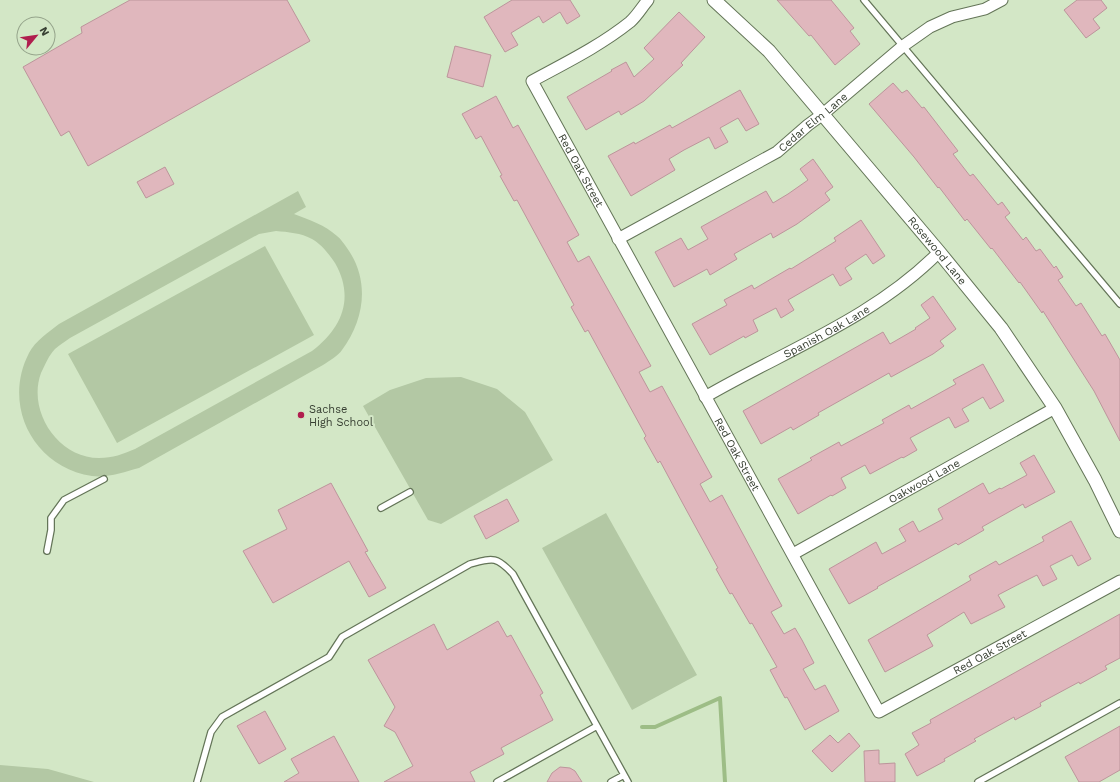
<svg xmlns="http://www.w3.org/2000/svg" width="1120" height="782" viewBox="0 0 1120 782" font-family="'Work Sans',sans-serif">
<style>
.green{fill:#b3c8a4;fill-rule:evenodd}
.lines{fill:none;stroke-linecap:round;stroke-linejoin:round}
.stream{stroke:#9dbd86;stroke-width:4}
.building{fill:#e0b7bd;stroke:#bc959b}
.service-casing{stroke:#647558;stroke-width:8}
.minor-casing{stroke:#647558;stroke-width:13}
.tertiary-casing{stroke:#647558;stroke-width:15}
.service{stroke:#fff;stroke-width:5.5}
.minor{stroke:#fff;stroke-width:11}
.tertiary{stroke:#fff;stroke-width:13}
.poi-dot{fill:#b01e4e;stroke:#d3e7c6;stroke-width:1.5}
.labels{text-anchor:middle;stroke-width:4;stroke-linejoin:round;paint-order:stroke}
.street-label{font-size:11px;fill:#373f32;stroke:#d3e7c6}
.poi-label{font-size:11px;fill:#373f32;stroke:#d3e7c6;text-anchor:start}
</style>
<rect width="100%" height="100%" fill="#d3e7c6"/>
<path class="green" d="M 298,191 L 306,207 L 294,214 C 310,220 325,225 337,236 C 341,239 344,244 347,248 C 370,280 365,319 342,350 C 338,356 329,361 323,365 L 139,468 C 124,472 108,478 92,476 C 33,467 2,405 29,353 C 35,341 49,332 59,324 ZM 276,231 C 288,232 301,233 312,239 C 321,244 329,254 335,263 C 355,298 342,328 312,351 L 135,449 C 123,454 113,458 99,458 C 58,458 27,411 41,373 C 45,365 49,355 55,349 C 59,345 65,342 70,338 L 246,241 L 259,234 Z
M 265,246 L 314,335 L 117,443 L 68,354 Z
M 461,377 L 497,389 L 525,412 L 553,460 L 441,524 L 428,520 L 363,406 L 390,390 L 426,378 Z
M 606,513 L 697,675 L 632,710 L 542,548 Z
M 0,765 L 48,769 L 94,782 L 0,782 Z"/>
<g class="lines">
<path class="stream" d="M 642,727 L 655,727 L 720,698 L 725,782"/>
</g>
<path class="building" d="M 130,0 L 287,0 L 310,41 L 88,166 L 69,131 L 61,136 L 23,67 L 82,33 L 81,27 Z
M 512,0 L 570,0 L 580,16 L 567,24 L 560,12 L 543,23 L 539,16 L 511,33 L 518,45 L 505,52 L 484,17 Z
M 777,0 L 831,0 L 854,28 L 850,31 L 860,44 L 835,65 L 811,35 L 809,36 Z
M 1077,0 L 1101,0 L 1107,8 L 1093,19 L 1100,28 L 1086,38 L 1064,10 Z
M 679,12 L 705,37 L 681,63 L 683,65 L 644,101 L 621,115 L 619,111 L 586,130 L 567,97 L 612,71 L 611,70 L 626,62 L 634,77 L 654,59 L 644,48 Z
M 455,46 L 491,55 L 483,87 L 447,77 Z
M 893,83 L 902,93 L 907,90 L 922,108 L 924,107 L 958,151 L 953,154 L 970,176 L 973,174 L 998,205 L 1002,202 L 1010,213 L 1005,217 L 1023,240 L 1026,237 L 1036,251 L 1040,249 L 1054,268 L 1056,266 L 1063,277 L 1058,280 L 1076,306 L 1081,303 L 1102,336 L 1105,334 L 1120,360 L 1120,441 L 1094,391 L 1043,311 L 1042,313 L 1020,282 L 1019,283 L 992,248 L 991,249 L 967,219 L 965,221 L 939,187 L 938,188 L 914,157 L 869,104 Z
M 740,90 L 759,124 L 746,131 L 738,118 L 720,128 L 728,142 L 715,149 L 709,137 L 684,150 L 669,159 L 675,170 L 631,196 L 608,156 L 634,142 L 635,144 L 670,125 L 672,128 Z
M 496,96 L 513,128 L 518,125 L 579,235 L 567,242 L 578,262 L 589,256 L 651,366 L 639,372 L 650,392 L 662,386 L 712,477 L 700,484 L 710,502 L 722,495 L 765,575 L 782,606 L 771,612 L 784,634 L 795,628 L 802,640 L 814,663 L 803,669 L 815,690 L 825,685 L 839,711 L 805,730 L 787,697 L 785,698 L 770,670 L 777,667 L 752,623 L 750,624 L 732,593 L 730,594 L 716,569 L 718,568 L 682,502 L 660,461 L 658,463 L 644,438 L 646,436 L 588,330 L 585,332 L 571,307 L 574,305 L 517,200 L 514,201 L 500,176 L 502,175 L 481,136 L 476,139 L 462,114 Z
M 813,159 L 833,187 L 825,193 L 830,200 L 797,224 L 773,238 L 771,233 L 734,254 L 737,259 L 710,275 L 707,269 L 674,287 L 655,252 L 681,238 L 688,250 L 708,239 L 701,227 L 766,191 L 773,203 L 788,194 L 808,180 L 800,169 Z
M 165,167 L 174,184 L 146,198 L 137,182 Z
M 861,220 L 885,256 L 873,264 L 866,254 L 845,268 L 852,279 L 840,286 L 833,274 L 788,300 L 794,310 L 781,318 L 776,308 L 753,320 L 758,331 L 745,338 L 744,336 L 710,355 L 692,324 L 727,305 L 724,300 L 752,285 L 754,289 L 790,268 L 791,269 L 836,241 L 834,238 Z
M 933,296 L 956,329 L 940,341 L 944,346 L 933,354 L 891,377 L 889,373 L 818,413 L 819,415 L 793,430 L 791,427 L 761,444 L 743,411 L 883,332 L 890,344 L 916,329 L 915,328 L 930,318 L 921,305 Z
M 983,364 L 1004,401 L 990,409 L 983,397 L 962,409 L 969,421 L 955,428 L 949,417 L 934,425 L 910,438 L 917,450 L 903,458 L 902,457 L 870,474 L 865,465 L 841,478 L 846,488 L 832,496 L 831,495 L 798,514 L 778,479 L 812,460 L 810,458 L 839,442 L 841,446 L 884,423 L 882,420 L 909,405 L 911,409 L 956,384 L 953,380 Z
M 1034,455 L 1055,492 L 1025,508 L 1023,504 L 982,527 L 984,530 L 958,545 L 956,543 L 877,587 L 878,588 L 849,604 L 829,569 L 876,542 L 882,554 L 906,541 L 899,529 L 913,521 L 919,532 L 943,519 L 938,509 L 983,483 L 989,494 L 1000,488 L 1001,489 L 1027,475 L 1020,463 Z
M 331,483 L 368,551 L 365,552 L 386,588 L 369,597 L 349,561 L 273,603 L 243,551 L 287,529 L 278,510 Z
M 507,499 L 519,521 L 486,539 L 474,516 Z
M 1071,521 L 1091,559 L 1078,566 L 1072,555 L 1050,566 L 1057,579 L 1043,586 L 1037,575 L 1021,583 L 998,595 L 1005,607 L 971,624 L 964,612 L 927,635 L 933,646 L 885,672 L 868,640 L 971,580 L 969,576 L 996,561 L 999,565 L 1044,541 L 1042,537 Z
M 1120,614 L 1120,658 L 1105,666 L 1107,669 L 1080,684 L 1079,682 L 1040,703 L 1041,706 L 1015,720 L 1014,717 L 974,739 L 976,741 L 944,759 L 945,761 L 917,776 L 905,754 L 919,745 L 912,733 L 931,723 L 930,720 Z
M 498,621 L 507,637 L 511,635 L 543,693 L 540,695 L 553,720 L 501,748 L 504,754 L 470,772 L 475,782 L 384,782 L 413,766 L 395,732 L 384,726 L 395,707 L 368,660 L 434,624 L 447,650 Z
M 265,711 L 286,749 L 259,764 L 237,726 Z
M 1120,726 L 1120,770 L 1099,782 L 1079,782 L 1065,757 Z
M 849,733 L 860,746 L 832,772 L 812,751 L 830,735 L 838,743 Z
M 334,736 L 359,782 L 284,782 L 299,773 L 291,759 Z
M 879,750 L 879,764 L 895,763 L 895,782 L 865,782 L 864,751 Z
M 560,767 L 570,768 L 575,771 L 582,782 L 547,782 L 552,773 Z"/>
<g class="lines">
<defs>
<path id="service" d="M 864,0 L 1120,304
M 381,508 L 410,492
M 47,551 L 51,530 L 51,518 L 64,500 L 104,479
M 197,782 L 211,732 L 222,717 L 329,657 L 342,637 L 470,564 C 493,558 496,556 513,574 L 628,782
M 497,782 L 597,726
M 611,782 L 624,775
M 978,782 L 1120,703"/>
<g id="minor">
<path id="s1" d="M 648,0 C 642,7 637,16 630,22 C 600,46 565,63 532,81 L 879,712 L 1120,581"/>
<path id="s2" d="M 618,239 L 777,152 L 808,125 L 823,114 L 903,46 L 930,27 L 952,17 L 985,9 L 1002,0"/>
<path id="s3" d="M 705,397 C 784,351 874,318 939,252"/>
<path id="s4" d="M 793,554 L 1055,408"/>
</g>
<g id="tertiary">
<path id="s5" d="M 714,0 L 769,51 L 939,252 L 1001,328 L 1055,408 L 1095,480 L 1120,531"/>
</g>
</defs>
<use href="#service" class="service-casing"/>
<use href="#minor" class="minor-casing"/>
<use href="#tertiary" class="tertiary-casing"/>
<use href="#service" class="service"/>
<use href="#minor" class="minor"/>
<use href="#tertiary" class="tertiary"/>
</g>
<circle class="poi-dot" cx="301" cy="415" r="4"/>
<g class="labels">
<g class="street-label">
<text dy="4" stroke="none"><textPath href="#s2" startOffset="228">Cedar Elm Lane</textPath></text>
<text dy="4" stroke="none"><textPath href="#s1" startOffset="245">Red Oak Street</textPath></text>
<text dy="4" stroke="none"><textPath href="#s5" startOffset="336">Rosewood Lane</textPath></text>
<text dy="4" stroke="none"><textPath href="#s3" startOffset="138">Spanish Oak Lane</textPath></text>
<text dy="4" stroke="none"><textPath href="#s1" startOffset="569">Red Oak Street</textPath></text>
<text dy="4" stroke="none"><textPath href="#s4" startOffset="150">Oakwood Lane</textPath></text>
<text dy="4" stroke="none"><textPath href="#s1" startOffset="989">Red Oak Street</textPath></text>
</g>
<g class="poi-label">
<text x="309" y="413">Sachse<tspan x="309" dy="13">High School</tspan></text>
</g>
</g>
<g transform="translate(36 36) rotate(61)"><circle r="19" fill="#d3e7c6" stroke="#95a48b"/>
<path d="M0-3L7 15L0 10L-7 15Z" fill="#b01e4e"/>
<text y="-6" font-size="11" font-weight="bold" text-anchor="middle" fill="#373f32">N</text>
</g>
</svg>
